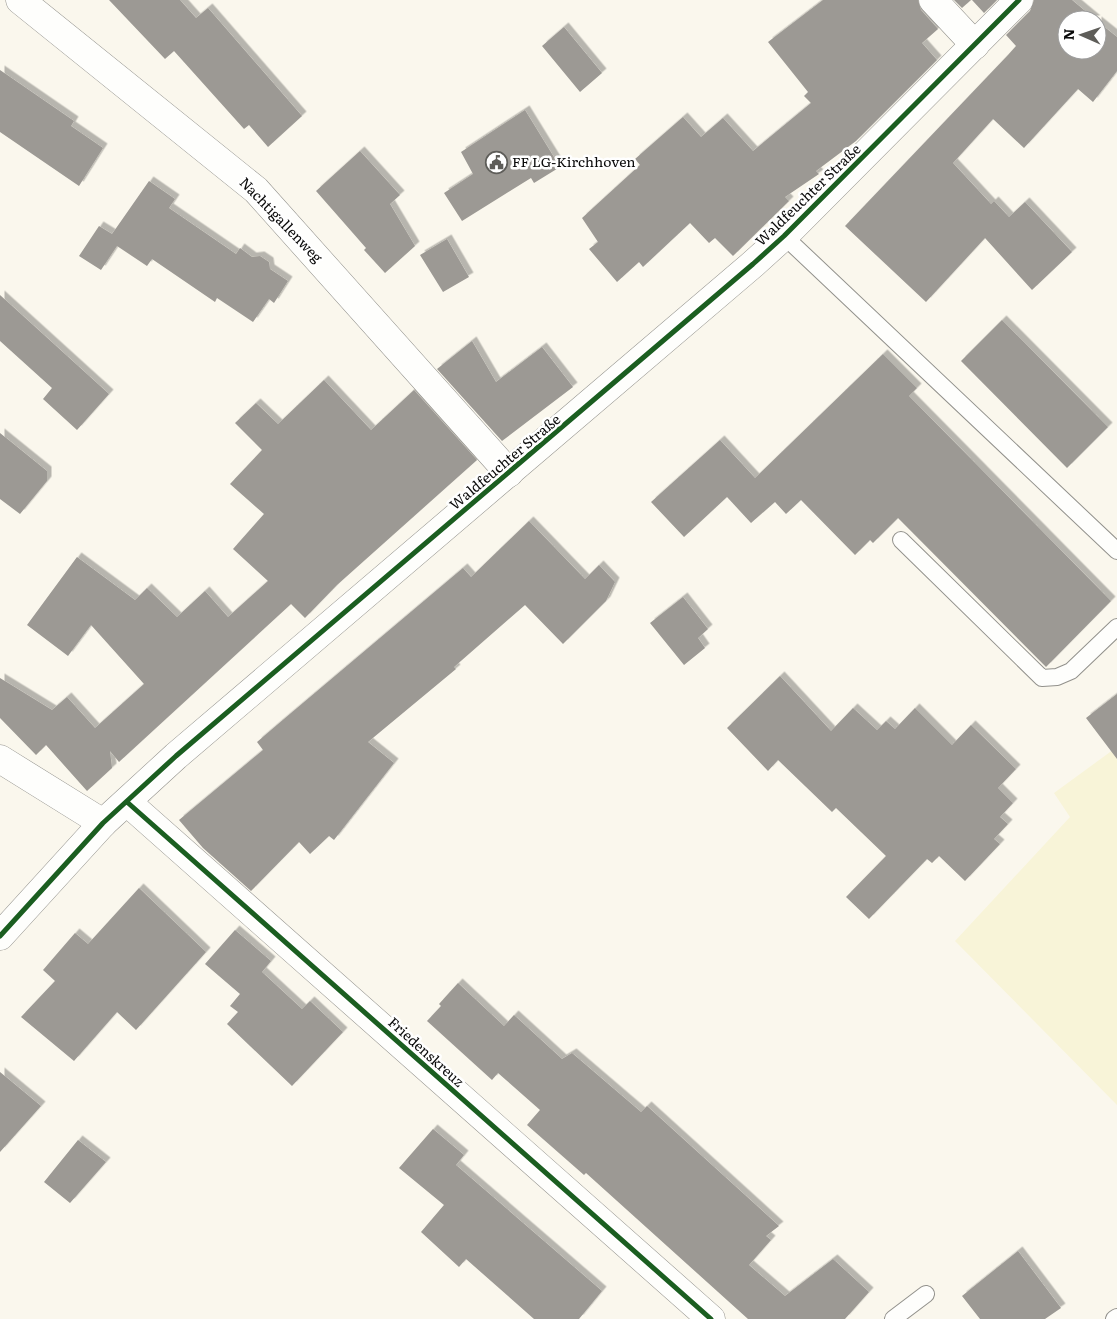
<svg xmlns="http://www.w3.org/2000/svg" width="1117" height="1319" viewBox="0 0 1117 1319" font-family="Literata,serif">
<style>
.farmland{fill:#f8f4d8}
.building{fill:#9c9994;filter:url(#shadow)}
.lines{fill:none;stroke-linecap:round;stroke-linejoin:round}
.service-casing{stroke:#92918c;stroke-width:18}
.minor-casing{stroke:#92918c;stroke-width:29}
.tertiary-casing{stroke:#92918c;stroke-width:29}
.service{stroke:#fefefc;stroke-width:16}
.minor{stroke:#fefefc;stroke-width:28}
.tertiary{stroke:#fefefc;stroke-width:28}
.cycleway-casing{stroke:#fff;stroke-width:8}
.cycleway{stroke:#1b5e20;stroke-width:5}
.labels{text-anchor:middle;stroke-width:5;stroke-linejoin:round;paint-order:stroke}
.poi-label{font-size:14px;fill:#0a0a0a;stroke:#fff;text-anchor:start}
.street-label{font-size:14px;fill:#0a0a0a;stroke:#fff}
</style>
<defs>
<filter id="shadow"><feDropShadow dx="4.5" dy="-4.5" stdDeviation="0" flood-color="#0004"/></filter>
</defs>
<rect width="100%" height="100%" fill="#faf7ed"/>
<path class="farmland" d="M 1117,747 L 1117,1105 L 955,941 L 1070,817 L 1054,793 Z"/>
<path class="building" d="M 109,0 L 180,0 L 196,18 L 208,8 L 302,116 L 268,147 L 249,125 L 244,129 L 174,51 L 165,59 Z
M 823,0 L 918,0 L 921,10 L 938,29 L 922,43 L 937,60 L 856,141 L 816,171 L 819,174 L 785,197 L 789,201 L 733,256 L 715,238 L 709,243 L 690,223 L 643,267 L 639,262 L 617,282 L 589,249 L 598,242 L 582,218 L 640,165 L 635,159 L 683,117 L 701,137 L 723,118 L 753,151 L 811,103 L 804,96 L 808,92 L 768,42 Z
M 954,0 L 971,0 L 962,8 Z
M 972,0 L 997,0 L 984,13 Z
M 1034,0 L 1072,0 L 1096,20 L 1067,20 L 1067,50 L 1097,50 L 1097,21 L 1117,37 L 1117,71 L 1093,102 L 1078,89 L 1024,148 L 993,119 L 953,163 L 991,204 L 994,201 L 1009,217 L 1025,202 L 1072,252 L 1032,290 L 985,238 L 926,302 L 845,226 L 1008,55 L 1016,46 L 1006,35 L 1030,11 Z
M 564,27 L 602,73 L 580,92 L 542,46 Z
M 0,70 L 74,121 L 71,126 L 103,148 L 79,186 L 0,132 Z
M 525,110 L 560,167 L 534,183 L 531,178 L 462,221 L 444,193 L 473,174 L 461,152 Z
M 360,151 L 400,195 L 390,204 L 415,246 L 385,273 L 364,250 L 366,248 L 316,191 Z
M 149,181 L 175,199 L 169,208 L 236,254 L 240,248 L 252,257 L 260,256 L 269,262 L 270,269 L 288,281 L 274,303 L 269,299 L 253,322 L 217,298 L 215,302 L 152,259 L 147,266 L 117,246 L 101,270 L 79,256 L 99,226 L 112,234 Z
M 447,239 L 469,277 L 443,292 L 420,255 Z
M 0,295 L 109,394 L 77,430 L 43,399 L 52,388 L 0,341 Z
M 1002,320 L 1108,427 L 1067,468 L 961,361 Z
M 472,341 L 496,382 L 542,347 L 573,387 L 502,441 L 437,369 Z
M 883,354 L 917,388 L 909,396 L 1111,601 L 1046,667 L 898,518 L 873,543 L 870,540 L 855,555 L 801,500 L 786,514 L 775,502 L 751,523 L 727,497 L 684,537 L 651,502 L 720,440 L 755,478 Z
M 324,380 L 371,430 L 414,390 L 477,460 L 337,585 L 305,618 L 291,604 L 119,762 L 110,751 L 112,768 L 87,791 L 46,745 L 36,755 L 0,718 L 0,678 L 52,710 L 67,697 L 95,728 L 144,684 L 91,625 L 68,656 L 27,625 L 77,557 L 135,600 L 147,588 L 177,617 L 205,591 L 228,617 L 268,581 L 233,549 L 264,514 L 230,484 L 262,450 L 235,423 L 256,403 L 278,424 Z
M 0,433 L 47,471 L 47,481 L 20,514 L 0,499 Z
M 529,521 L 585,579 L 599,565 L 615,582 L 606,601 L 563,644 L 525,605 L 454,667 L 456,669 L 368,742 L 394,763 L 334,840 L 329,836 L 310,854 L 299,842 L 251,891 L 203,848 L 179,820 L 263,750 L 257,742 L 284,719 L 463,568 L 471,577 Z
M 683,597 L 708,629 L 698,638 L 705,648 L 684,665 L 650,623 Z
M 780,676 L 831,731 L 853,708 L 877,730 L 886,721 L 895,729 L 915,708 L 952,745 L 971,725 L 1016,769 L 998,788 L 1013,803 L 1000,817 L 1008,824 L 994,839 L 1000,844 L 965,881 L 939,856 L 932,863 L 927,859 L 869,919 L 846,897 L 886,856 L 836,808 L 832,812 L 778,760 L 768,771 L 727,728 Z
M 1117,694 L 1117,759 L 1086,718 Z
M 139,888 L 206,952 L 136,1030 L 117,1012 L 74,1061 L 21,1017 L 55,981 L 43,970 L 75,933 L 88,944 Z
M 235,930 L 271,961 L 262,972 L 302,1009 L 310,1001 L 343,1032 L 292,1086 L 227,1024 L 238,1012 L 230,1006 L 240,994 L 205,964 Z
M 458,983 L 504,1026 L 514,1015 L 562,1059 L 572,1053 L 641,1112 L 647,1106 L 779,1226 L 766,1236 L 771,1240 L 749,1265 L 785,1296 L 833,1259 L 869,1292 L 845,1319 L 748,1319 L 586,1173 L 584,1175 L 527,1125 L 540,1110 L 498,1073 L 492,1080 L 427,1021 L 441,1006 L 439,1004 Z
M 0,1072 L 41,1106 L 0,1152 Z
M 433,1129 L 464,1155 L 456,1165 L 602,1291 L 579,1319 L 534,1319 L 466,1259 L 459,1267 L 421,1232 L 444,1205 L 399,1168 Z
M 78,1140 L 106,1162 L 70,1203 L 44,1182 Z
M 1018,1251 L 1061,1308 L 1045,1319 L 980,1319 L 962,1296 Z"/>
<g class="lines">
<defs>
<path id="service" d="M 784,236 L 1117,551
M 901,540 L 1042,678 L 1057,677 L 1071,671 L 1117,627
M 893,1319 L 926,1294
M 1114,1319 L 1117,1317"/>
<path id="minor" d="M 20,0 L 256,190 L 509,473
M 933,0 L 975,45
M 0,759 L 103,823
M 127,802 L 711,1319"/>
<path id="tertiary" d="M 0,936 L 103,823 L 176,756 L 753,264 L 784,236 L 1019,0"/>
</defs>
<use href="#service" class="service-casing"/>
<use href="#minor" class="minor-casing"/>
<use href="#tertiary" class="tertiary-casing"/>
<use href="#service" class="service"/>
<use href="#minor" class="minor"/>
<use href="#tertiary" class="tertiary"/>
<defs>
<path id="cycleway" d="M 127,802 L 711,1319
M 0,936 L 103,823 L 176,756 L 753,264 L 784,236 L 1019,0"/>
</defs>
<use href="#cycleway" class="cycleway-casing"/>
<use href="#cycleway" class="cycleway"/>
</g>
<defs>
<symbol id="civic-ring" viewBox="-11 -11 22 22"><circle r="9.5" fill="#fff" stroke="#5e5d59" stroke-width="1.5"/><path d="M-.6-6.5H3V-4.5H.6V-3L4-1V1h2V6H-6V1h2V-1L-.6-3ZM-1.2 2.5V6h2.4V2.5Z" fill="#5e5d59"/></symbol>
</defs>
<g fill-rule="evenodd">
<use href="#civic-ring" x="484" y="150" width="25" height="25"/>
</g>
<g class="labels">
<g class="poi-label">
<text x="512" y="167">FF LG-Kirchhoven</text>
</g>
<g class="street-label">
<text transform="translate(808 195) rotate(-44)" y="5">Waldfeuchter Straße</text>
<text transform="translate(281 220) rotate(46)" y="5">Nachtigallenweg</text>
<text transform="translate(505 462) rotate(-40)" y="5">Waldfeuchter Straße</text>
<text transform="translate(426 1052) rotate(42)" y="5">Friedenskreuz</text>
</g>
</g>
<g transform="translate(1082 35) rotate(272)"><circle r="24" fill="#ffffff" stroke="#9d9d9d"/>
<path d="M0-4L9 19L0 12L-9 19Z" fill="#5e5d59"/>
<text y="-8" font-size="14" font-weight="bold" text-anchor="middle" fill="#0a0a0a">N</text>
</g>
</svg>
